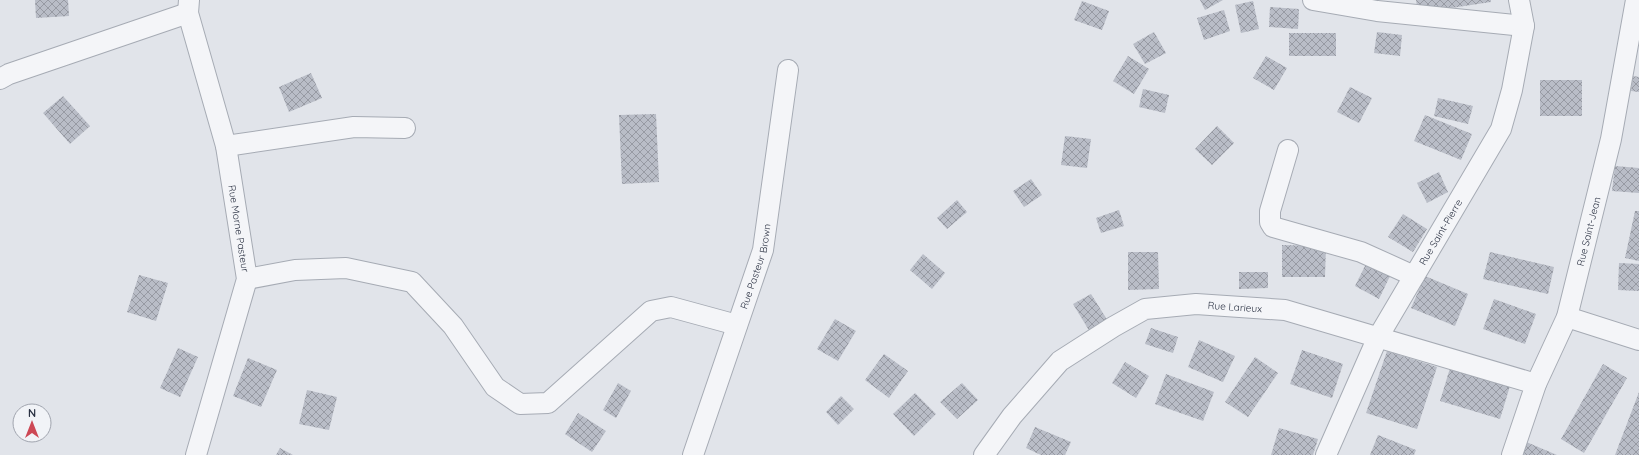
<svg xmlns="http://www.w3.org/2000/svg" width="1639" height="455" viewBox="0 0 1639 455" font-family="Quicksand,sans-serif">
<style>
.building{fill:url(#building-cross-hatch)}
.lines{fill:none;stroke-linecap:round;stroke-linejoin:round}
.street-casing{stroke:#a6abb4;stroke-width:22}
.street{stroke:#f4f5f8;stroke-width:20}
.labels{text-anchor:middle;stroke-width:3;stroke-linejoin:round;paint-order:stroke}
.street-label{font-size:10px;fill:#2a3142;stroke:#f1f3f7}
</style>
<defs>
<pattern id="building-cross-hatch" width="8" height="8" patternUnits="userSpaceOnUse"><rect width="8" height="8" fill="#b9bdc7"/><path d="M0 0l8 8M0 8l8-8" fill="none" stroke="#979aa3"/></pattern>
</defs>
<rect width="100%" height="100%" fill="#e1e4ea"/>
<path class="building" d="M 35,0 L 68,0 L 69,16 L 36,18 Z
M 1200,0 L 1223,0 L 1205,10 Z
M 1416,0 L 1491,0 L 1491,2 L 1418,13 Z
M 1082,1 L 1109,11 L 1102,30 L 1074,20 Z
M 1253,1 L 1259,29 L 1241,33 L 1235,5 Z
M 1270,7 L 1299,9 L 1298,29 L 1269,27 Z
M 1224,10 L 1230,31 L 1204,40 L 1197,18 Z
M 1154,32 L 1166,53 L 1145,64 L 1133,44 Z
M 1377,32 L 1402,35 L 1400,56 L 1374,53 Z
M 1289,33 L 1336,33 L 1336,56 L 1289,56 Z
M 1128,56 L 1149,69 L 1134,94 L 1113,81 Z
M 1266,56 L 1287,68 L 1274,90 L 1253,78 Z
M 311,73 L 322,98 L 289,112 L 279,87 Z
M 1633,76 L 1639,77 L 1639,92 L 1631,91 Z
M 1540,80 L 1582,80 L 1582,116 L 1540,116 Z
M 1350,87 L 1372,98 L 1359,123 L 1337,112 Z
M 1143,89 L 1169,95 L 1165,113 L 1139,107 Z
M 63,96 L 90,126 L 70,144 L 43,113 Z
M 1438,98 L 1473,106 L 1468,124 L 1434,116 Z
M 656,114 L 659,182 L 622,184 L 619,115 Z
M 1425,115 L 1472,134 L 1461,160 L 1414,141 Z
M 1217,126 L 1234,143 L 1212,165 L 1195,149 Z
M 1065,136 L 1091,139 L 1087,168 L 1061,165 Z
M 1615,166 L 1639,168 L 1639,193 L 1612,191 Z
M 1439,172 L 1448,192 L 1427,203 L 1417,183 Z
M 1031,179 L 1042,195 L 1024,207 L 1013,191 Z
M 957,200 L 967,212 L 947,229 L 937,218 Z
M 1119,210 L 1124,226 L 1101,233 L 1096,218 Z
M 1635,211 L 1639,211 L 1639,261 L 1625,258 Z
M 1403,214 L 1427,229 L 1413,252 L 1388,237 Z
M 1282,245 L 1326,246 L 1325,277 L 1282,277 Z
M 1128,252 L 1158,252 L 1159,289 L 1128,290 Z
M 1490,252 L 1554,267 L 1548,294 L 1483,279 Z
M 923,254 L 945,273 L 932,289 L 910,270 Z
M 1619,263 L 1639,264 L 1639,291 L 1618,290 Z
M 1366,264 L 1390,276 L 1379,299 L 1355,286 Z
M 1239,272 L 1268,272 L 1268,288 L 1239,289 Z
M 139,275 L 168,283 L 156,321 L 127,312 Z
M 1425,276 L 1468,294 L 1455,326 L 1411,308 Z
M 1091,294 L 1108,321 L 1090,332 L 1073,304 Z
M 1494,299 L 1536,314 L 1525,344 L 1483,329 Z
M 835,319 L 856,331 L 838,361 L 817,349 Z
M 1151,328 L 1178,337 L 1173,353 L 1145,344 Z
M 1199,340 L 1235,356 L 1223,382 L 1188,367 Z
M 178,348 L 198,357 L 180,397 L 160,388 Z
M 1302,350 L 1343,364 L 1332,398 L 1290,384 Z
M 1387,351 L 1437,367 L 1417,429 L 1366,413 Z
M 884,354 L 908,371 L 889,398 L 865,380 Z
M 1255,357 L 1278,373 L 1248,417 L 1225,402 Z
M 248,358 L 277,370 L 261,407 L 233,396 Z
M 1125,362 L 1149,376 L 1136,398 L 1112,383 Z
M 1603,364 L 1627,378 L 1584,453 L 1561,439 Z
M 1450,368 L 1510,386 L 1500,419 L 1440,401 Z
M 1166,374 L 1214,392 L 1203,421 L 1155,404 Z
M 618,383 L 631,391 L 616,418 L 603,410 Z
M 962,383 L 978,400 L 957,419 L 940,402 Z
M 307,390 L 337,397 L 329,430 L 299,424 Z
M 1639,392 L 1639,455 L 1615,455 Z
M 915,393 L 936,414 L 914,436 L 893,414 Z
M 841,396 L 854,409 L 838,425 L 826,412 Z
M 578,413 L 606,431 L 592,452 L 565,434 Z
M 1035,427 L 1071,442 L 1065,455 L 1041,455 L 1026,448 Z
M 1279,428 L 1318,439 L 1313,455 L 1271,455 Z
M 1378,435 L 1416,450 L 1414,455 L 1370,455 Z
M 1524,441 L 1557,455 L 1518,455 Z
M 280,448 L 293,455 L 276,455 Z"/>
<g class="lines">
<defs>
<g id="street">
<path id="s1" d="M 189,0 L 188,13 L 226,146 L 247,279 L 196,455"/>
<path d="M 1313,0 L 1377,11 L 1524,26"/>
<path d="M 0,79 L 9,74 L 188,13"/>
<path d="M 226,146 L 354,127 L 405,128"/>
<path d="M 1288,150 L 1270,211 L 1270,222 L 1273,227 L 1361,252 L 1414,276"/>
<path d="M 247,279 L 295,270 L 346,268 L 412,282 L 453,326 L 495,387 L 520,404 L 548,403 L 651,311 L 671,307 L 737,325"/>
<path d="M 1567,317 L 1639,340"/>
<path id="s2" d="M 693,455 L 763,250 L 788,70"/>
<path id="s3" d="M 984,455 L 1012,416 L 1060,361 L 1113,327 L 1145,309 L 1196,304 L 1285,310 L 1536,384"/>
<path id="s4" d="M 1326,455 L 1377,339 L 1501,129 L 1512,90 L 1524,26 L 1519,0"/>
<path id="s5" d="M 1512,455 L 1536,384 L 1567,317 L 1611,139 L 1636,0"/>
</g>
</defs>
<use href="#street" class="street-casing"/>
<use href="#street" class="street"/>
</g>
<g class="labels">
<g class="street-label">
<text dy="4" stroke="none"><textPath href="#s1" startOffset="235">Rue Morne Pasteur</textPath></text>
<text dy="4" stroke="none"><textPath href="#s4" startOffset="251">Rue Saint-Pierre</textPath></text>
<text dy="4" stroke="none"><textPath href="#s5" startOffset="237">Rue Saint-Jean</textPath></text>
<text dy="4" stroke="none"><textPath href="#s2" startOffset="199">Rue Pasteur Brown</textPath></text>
<text dy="4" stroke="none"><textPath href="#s3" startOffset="311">Rue Larieux</textPath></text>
</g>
</g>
<g transform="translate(32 423)"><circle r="19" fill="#f1f3f7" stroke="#a1a5af"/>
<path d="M0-3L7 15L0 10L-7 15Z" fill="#cd4855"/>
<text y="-6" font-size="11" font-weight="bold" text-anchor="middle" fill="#2a3142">N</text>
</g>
</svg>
